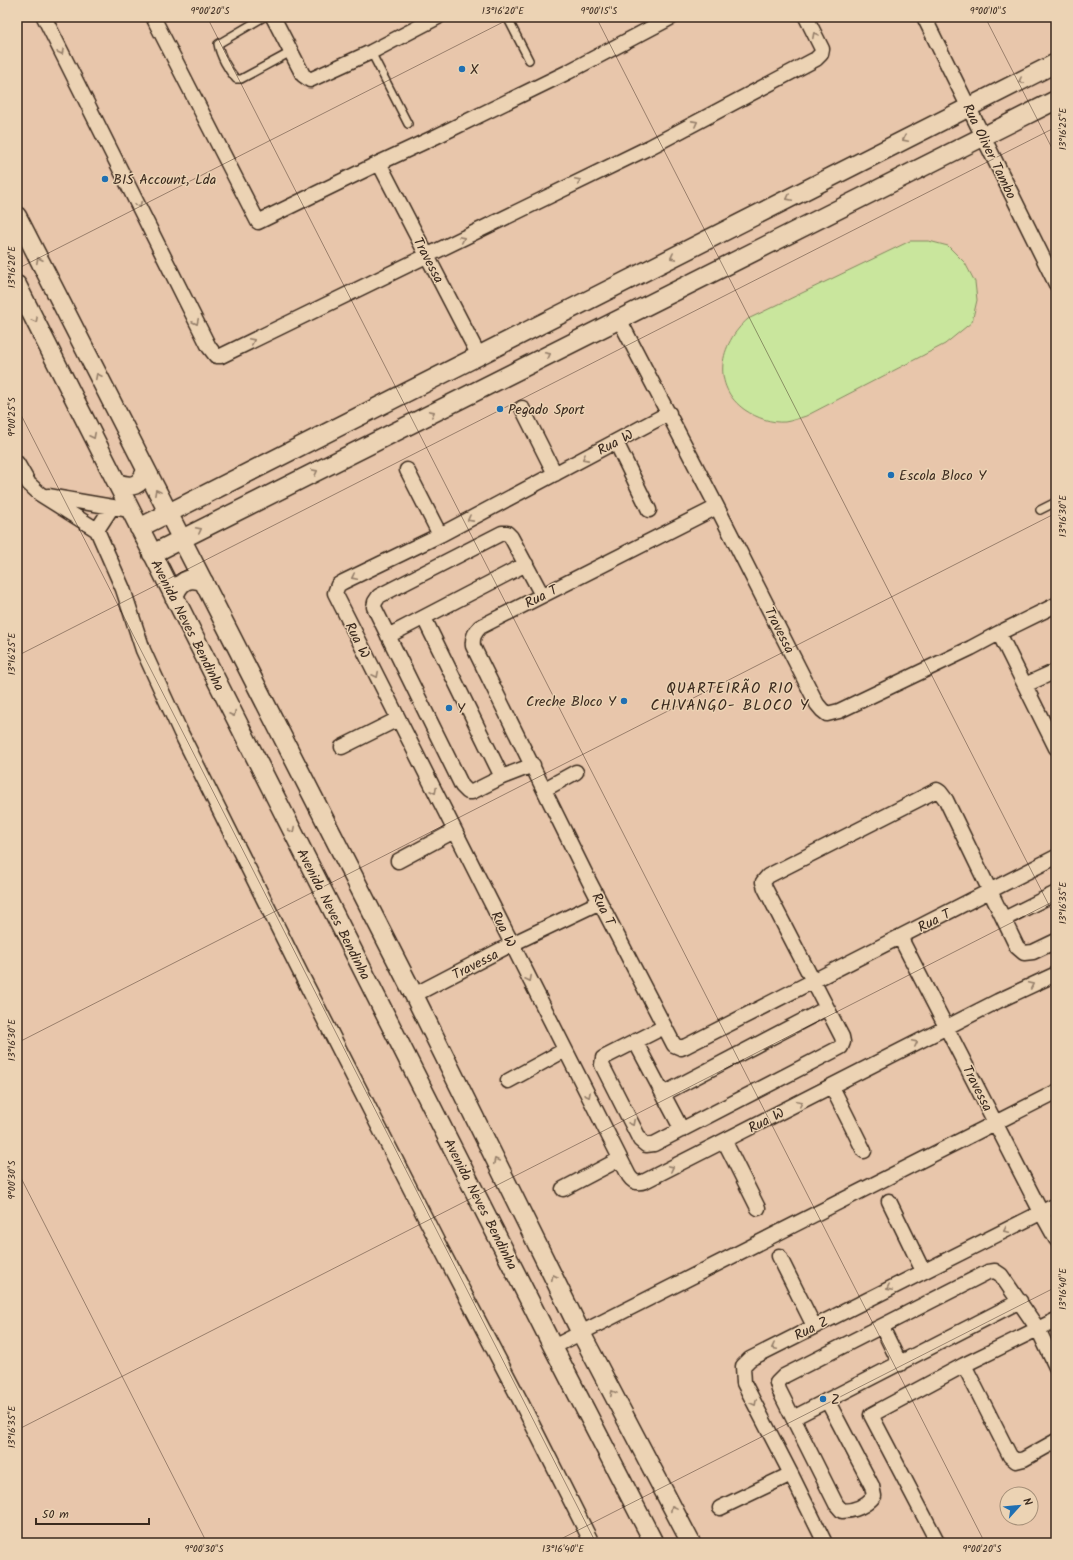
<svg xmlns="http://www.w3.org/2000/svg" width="1073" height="1560" viewBox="0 0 1073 1560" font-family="Kalam,sans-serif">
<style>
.green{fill:#c9e69d;stroke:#82885e}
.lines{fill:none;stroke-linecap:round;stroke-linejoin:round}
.service-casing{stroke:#3b2a1e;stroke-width:10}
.minor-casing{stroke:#3b2a1e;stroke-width:17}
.tertiary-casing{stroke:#3b2a1e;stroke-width:21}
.service{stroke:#ecd3b4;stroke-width:7}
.minor{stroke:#ecd3b4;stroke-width:14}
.tertiary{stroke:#ecd3b4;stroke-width:18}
.oneway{stroke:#947e69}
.ticks{fill:none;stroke:#3b2a1e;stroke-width:1;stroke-opacity:0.45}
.poi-dot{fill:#1f6fb2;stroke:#ecd3b4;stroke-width:1.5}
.labels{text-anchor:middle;stroke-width:3;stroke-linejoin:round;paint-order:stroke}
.poi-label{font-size:14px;fill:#3b2a1e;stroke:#ecd3b4;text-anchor:start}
.street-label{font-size:14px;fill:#3b2a1e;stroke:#ecd3b4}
.neighbourhood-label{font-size:15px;letter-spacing:1px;fill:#3b2a1e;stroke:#ecd3b4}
.neatline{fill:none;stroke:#3b2a1e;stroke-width:1.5}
.ticks-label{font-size:10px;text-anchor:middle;fill:#3b2a1e}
</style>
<rect width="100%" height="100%" fill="#e8c6ab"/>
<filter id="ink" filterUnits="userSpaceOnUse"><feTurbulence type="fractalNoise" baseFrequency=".025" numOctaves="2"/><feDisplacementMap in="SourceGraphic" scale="8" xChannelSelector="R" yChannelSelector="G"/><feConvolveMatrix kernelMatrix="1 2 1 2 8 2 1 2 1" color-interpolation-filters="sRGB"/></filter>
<g filter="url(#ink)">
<path class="green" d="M 910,241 L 929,241 L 948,246 L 965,263 L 975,282 L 977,300 L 972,322 L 945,344 L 806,416 C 799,418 792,421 785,422 C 771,423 757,418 745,410 C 711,386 719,344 748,319 Z"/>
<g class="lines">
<defs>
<path id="service" d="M 264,17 L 218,44 C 220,56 228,70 236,79 L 241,79 L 291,52
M 507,17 L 529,60
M 371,52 L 408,124
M 1040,510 L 1056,502"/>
<path id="minor" d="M 44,17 L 209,347 L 216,356 L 221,356 L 650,147 L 816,59 L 821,54 L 822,49 L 806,17
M 153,17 L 258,222 L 379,163 L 437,136 L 568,72 L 672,17
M 273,17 L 303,75 L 310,80 L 371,52 L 438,17
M 924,17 L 1056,284
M 379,163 L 479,356
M 619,319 L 717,507 L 817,704 L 822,710 L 827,714 L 839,711 L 971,648 L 999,633 L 1056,605
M 522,408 L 555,474
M 669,413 L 440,535 L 343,582 L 338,585 L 335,593 L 629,1176 C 633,1182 637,1184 645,1181 L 998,1001 L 1056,974
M 616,442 L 649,510
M 17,463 L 29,484 L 40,494 L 97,530 L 123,589 L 143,650 L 181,733 L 303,978 L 438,1243 L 520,1400 L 592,1543
M 407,470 L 440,535
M 48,496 L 130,510
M 717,507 L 480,627 C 474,633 472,638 473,646 L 589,881 L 674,1045 L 681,1048 L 686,1046 L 1056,857
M 97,530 L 112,507
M 424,618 L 502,777
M 999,633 L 1056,748
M 388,636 L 526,564
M 1025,685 L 1056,671
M 342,747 L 398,719
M 533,765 L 502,777 L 472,792 L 468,792 L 462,786 L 374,607 L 375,602 L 379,596 L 502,533 L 507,533 L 511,537 L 542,595
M 545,789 L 576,772
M 398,861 L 454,831
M 1004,919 L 1056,893
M 900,937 L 1041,1212 L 1056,1239
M 414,995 L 512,944 L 600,902
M 664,1027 L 603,1058 L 602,1065 L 640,1140 L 646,1145 L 654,1144 L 841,1047 L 843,1042 L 842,1037 L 765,888 L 763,882 L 768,876 L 937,790 L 940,792 L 946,800 L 1017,947 L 1024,953 L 1033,952 L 1056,941
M 635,1041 L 682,1130
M 508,1081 L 565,1050
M 832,1087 L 864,1151
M 663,1094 L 827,1008
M 725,1142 L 758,1208
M 563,1189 L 620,1159
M 889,1201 L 923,1271
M 779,1256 L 814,1326
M 882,1327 L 900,1364
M 553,1347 L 1056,1092
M 964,1365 L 1010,1456 L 1016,1461 L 1024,1459 L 1056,1441
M 827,1400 L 872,1486 L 874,1496 C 866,1506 854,1511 842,1511 L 836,1504 L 779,1390 L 777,1383 L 784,1376 L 988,1272 L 995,1271 L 1001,1275 L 1038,1329 L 1056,1367
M 793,1418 L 1020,1301
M 720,1508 L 791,1474
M 825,1543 L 791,1474 L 744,1383 L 743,1366 L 750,1359 L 1056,1205
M 938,1543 L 871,1415 L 964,1365 L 1056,1320"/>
<path id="tertiary" d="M 17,216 L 414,995 L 581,1333 L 691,1543
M 17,285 L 553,1347 L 654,1543
M 117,483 C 132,488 140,487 146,470
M 139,528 L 1056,63
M 152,554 L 1056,100
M 174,597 C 179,582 188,575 204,582"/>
</defs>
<use href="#service" class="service-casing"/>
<use href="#minor" class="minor-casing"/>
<use href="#tertiary" class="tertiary-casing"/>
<use href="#service" class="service"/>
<use href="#minor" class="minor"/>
<use href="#tertiary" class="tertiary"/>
</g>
<defs><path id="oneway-chevron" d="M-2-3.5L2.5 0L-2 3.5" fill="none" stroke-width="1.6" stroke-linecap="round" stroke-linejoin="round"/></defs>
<g class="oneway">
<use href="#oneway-chevron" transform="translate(815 35) rotate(-117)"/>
<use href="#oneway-chevron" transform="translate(61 52) rotate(63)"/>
<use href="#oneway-chevron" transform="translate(1021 81) rotate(153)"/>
<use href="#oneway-chevron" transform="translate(695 123) rotate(-28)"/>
<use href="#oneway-chevron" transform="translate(905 139) rotate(153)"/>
<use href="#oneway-chevron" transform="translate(578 181) rotate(-26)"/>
<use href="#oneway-chevron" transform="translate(789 198) rotate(153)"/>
<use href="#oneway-chevron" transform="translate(139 205) rotate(63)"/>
<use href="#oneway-chevron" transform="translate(462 239) rotate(-26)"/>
<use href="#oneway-chevron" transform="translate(673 257) rotate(153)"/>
<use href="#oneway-chevron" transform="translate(39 260) rotate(-117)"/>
<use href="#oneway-chevron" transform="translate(35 320) rotate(63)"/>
<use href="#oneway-chevron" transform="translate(196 322) rotate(64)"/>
<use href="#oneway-chevron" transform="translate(252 341) rotate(-26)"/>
<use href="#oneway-chevron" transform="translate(548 355) rotate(-27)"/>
<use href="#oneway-chevron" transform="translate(98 376) rotate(-117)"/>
<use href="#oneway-chevron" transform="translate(432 413) rotate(-27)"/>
<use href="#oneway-chevron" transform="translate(93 436) rotate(63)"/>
<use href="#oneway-chevron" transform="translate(585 458) rotate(152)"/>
<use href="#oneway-chevron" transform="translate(315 472) rotate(-27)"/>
<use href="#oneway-chevron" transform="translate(157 492) rotate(-118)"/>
<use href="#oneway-chevron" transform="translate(470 519) rotate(152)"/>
<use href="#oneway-chevron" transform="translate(199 530) rotate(-27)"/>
<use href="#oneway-chevron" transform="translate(354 577) rotate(154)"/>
<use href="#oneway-chevron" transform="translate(376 675) rotate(63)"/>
<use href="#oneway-chevron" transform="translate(233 714) rotate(63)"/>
<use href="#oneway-chevron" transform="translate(434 791) rotate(63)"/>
<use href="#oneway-chevron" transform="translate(292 830) rotate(63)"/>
<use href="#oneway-chevron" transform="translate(529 979) rotate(63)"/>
<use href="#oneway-chevron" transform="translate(1031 985) rotate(-25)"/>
<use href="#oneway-chevron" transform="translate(915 1043) rotate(-27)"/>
<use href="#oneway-chevron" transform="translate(588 1095) rotate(63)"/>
<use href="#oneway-chevron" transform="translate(800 1103) rotate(-27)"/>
<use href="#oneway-chevron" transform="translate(632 1123) rotate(63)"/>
<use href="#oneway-chevron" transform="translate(496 1161) rotate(-116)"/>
<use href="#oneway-chevron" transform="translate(671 1168) rotate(-27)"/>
<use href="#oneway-chevron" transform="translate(1006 1230) rotate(154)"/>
<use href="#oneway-chevron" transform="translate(554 1277) rotate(-116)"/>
<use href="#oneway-chevron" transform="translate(889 1288) rotate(153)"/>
<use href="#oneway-chevron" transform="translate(774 1347) rotate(153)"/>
<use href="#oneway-chevron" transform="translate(613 1393) rotate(-118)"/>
<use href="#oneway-chevron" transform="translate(754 1403) rotate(62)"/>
<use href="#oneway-chevron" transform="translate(673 1508) rotate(-118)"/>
</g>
</g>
<path class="ticks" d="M 207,17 L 985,1543M 596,17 L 1056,919M 985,17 L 1056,156M 17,269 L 513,17M 17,407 L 596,1543M 17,656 L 1056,127M 17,1043 L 1056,513M 17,1170 L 207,1543M 17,1430 L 1056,900M 553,1543 L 1056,1287"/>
<g class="poi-dot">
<circle cx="462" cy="69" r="4"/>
<circle cx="105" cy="179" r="4"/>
<circle cx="500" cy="409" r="4"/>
<circle cx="891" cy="475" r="4"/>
<circle cx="624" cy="701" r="4"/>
<circle cx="449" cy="708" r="4"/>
<circle cx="823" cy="1399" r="4"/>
</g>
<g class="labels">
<g class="poi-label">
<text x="470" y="74">X</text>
<text x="113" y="184">BIS Account, Lda</text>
<text x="508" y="414">Pegado Sport</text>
<text x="899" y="480">Escola Bloco Y</text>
<text x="616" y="706" text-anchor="end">Creche Bloco Y</text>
<text x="457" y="713">Y</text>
<text x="831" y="1404">Z</text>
</g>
<g class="street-label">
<text transform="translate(990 151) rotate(64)" y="5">Rua Oliver Tambo</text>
<text transform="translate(429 260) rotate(62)" y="5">Travessa</text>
<text transform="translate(615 442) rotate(-28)" y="5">Rua W</text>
<text transform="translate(541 596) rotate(-27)" y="5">Rua T</text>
<text transform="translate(188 625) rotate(63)" y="5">Avenida Neves Bendinha</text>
<text transform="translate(780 630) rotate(63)" y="5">Travessa</text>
<text transform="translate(358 640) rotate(63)" y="5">Rua W</text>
<text transform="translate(604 909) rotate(63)" y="5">Rua T</text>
<text transform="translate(334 914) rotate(63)" y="5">Avenida Neves Bendinha</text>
<text transform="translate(934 920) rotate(-27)" y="5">Rua T</text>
<text transform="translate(504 929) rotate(63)" y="5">Rua W</text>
<text transform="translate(475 964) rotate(-27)" y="5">Travessa</text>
<text transform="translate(978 1088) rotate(63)" y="5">Travessa</text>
<text transform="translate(766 1120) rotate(-27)" y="5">Rua W</text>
<text transform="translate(481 1204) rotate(63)" y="5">Avenida Neves Bendinha</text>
<text transform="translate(811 1328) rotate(-27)" y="5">Rua Z</text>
</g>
<g class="neighbourhood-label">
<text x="730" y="693">QUARTEIRÃO RIO<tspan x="730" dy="17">CHIVANGO- BLOCO Y</tspan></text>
</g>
</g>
<rect width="1073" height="1560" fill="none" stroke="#ecd3b4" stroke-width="44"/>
<g transform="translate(1019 1506) rotate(63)"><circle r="19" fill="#ecd3b4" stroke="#a58f78"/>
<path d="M0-3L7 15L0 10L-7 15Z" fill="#1f6fb2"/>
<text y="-6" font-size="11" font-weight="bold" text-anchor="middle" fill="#3b2a1e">N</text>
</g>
<path d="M36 1518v6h113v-6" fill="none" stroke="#3b2a1e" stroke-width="2"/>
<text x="42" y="1518" font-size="12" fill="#3b2a1e" stroke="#ecd3b4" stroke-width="3" paint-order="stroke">50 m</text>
<rect x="22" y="22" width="1029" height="1516" class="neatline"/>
<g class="ticks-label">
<text x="210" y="14">9°00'20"S</text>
<text x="503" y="14">13°16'20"E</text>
<text x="599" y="14">9°00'15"S</text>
<text x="988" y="14">9°00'10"S</text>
<text transform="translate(1062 129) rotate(-90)" y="4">13°16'25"E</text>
<text transform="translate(11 267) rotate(-90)" y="4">13°16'20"E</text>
<text transform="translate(11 417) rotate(-90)" y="4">9°00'25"S</text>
<text transform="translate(1062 516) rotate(-90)" y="4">13°16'30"E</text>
<text transform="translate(11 654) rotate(-90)" y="4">13°16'25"E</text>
<text transform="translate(1062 903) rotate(-90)" y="4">13°16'35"E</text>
<text transform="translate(11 1040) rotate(-90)" y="4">13°16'30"E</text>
<text transform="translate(11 1180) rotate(-90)" y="4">9°00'30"S</text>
<text transform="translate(1062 1289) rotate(-90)" y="4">13°16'40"E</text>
<text transform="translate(11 1427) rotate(-90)" y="4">13°16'35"E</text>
<text x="204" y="1552">9°00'30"S</text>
<text x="563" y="1552">13°16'40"E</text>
<text x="982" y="1552">9°00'20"S</text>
</g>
</svg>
